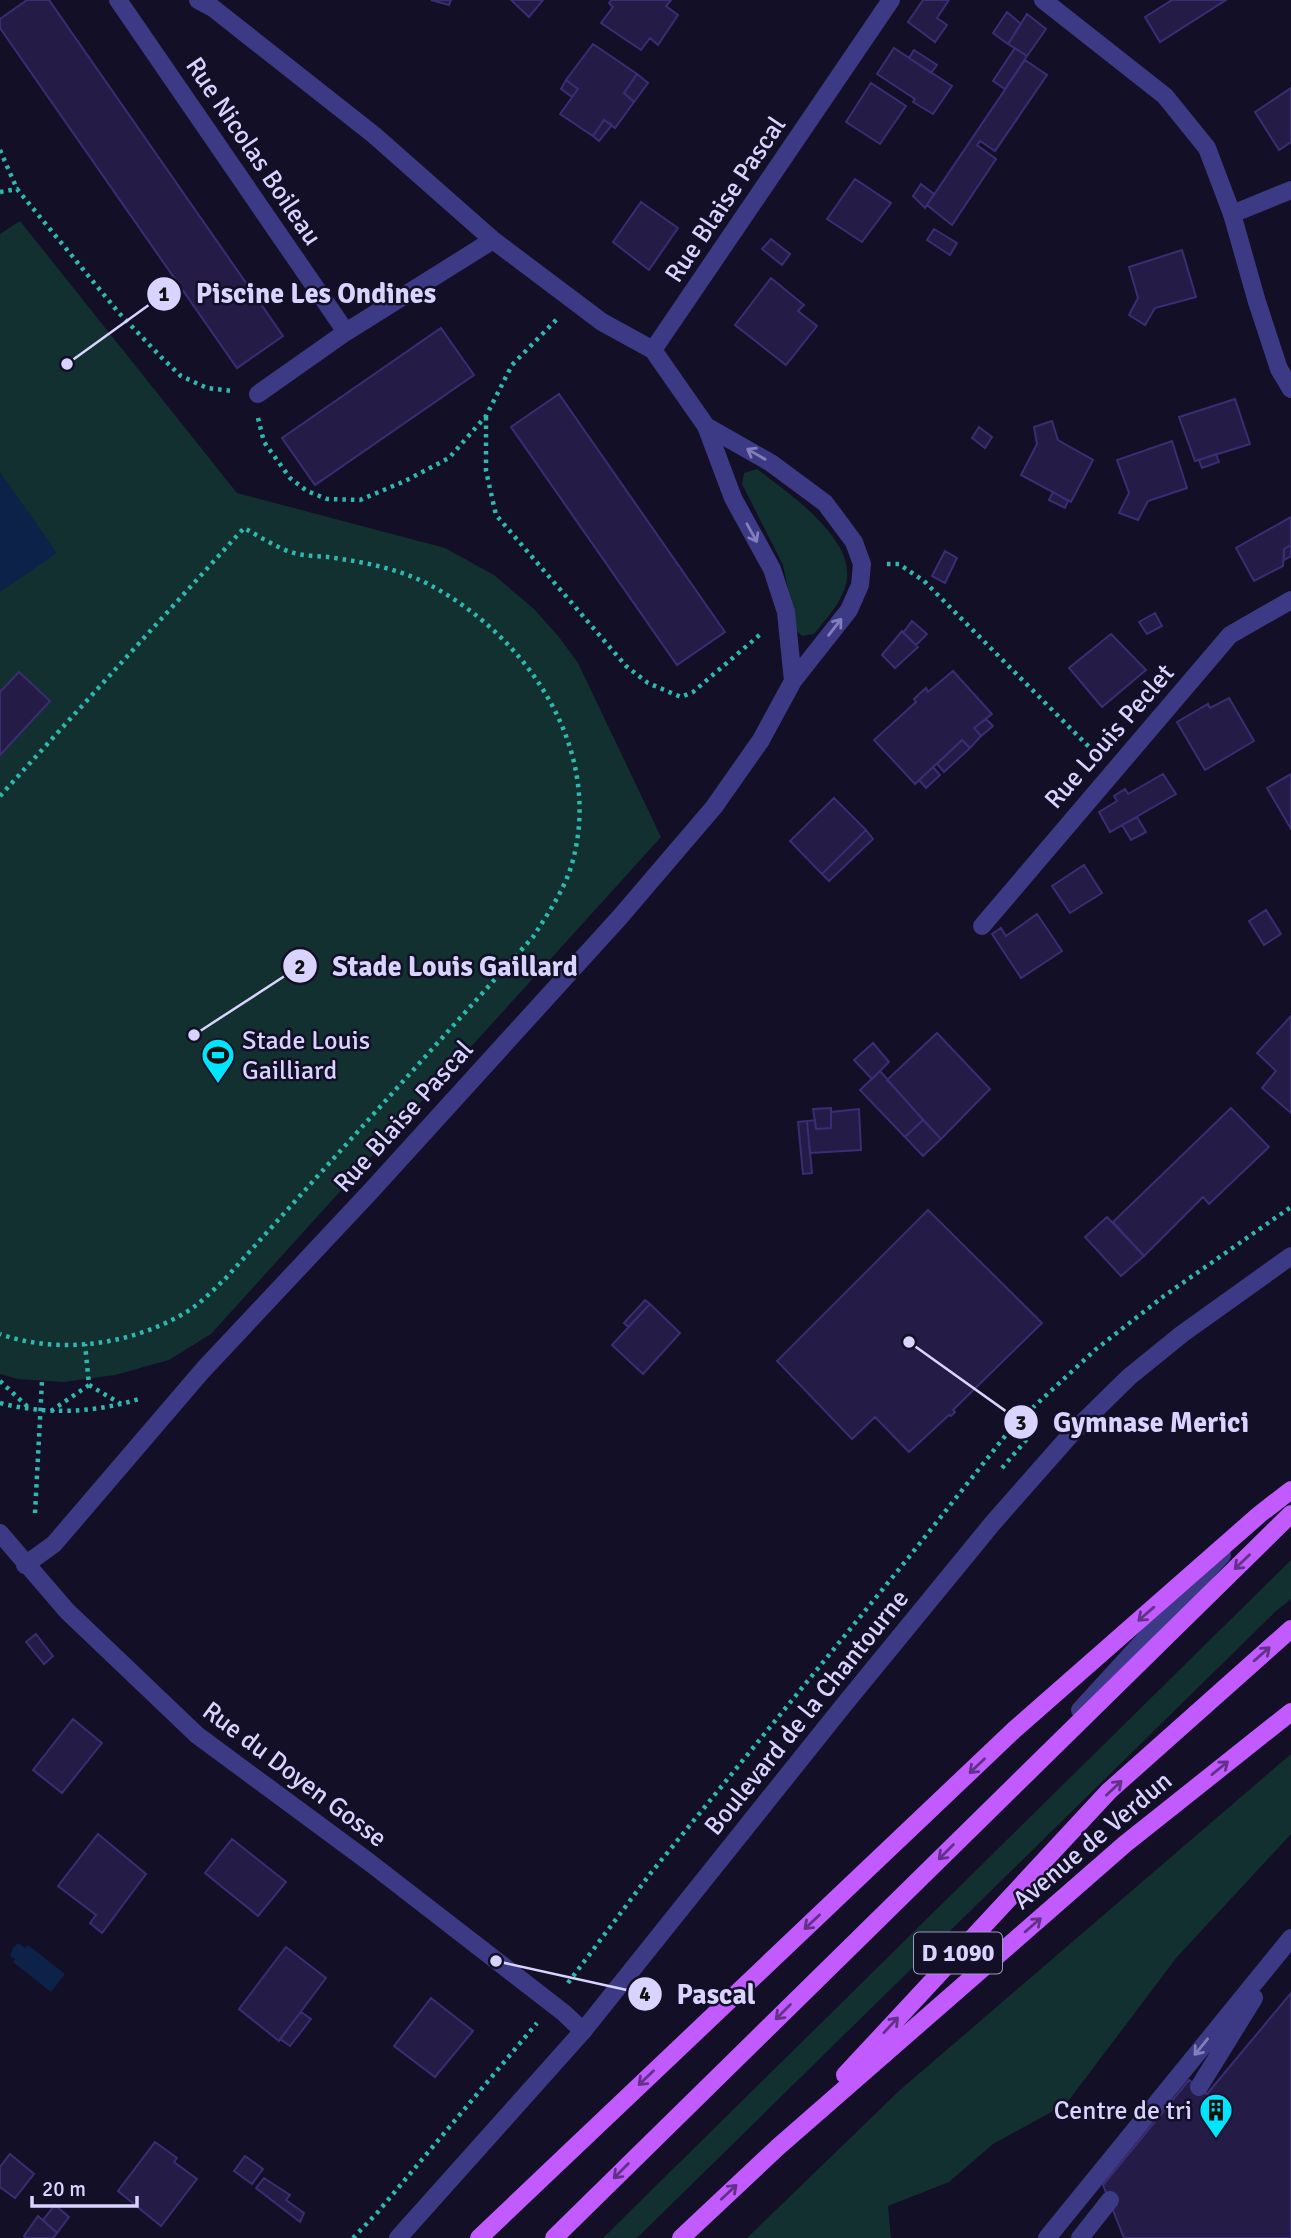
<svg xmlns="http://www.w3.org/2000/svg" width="1291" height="2238" viewBox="0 0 1291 2238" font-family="Signika,sans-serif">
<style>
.green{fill:#12302f}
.water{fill:#0c2248}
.building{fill:#241b47;stroke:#3b2d73;stroke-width:2}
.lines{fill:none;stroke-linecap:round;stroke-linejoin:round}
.path{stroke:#2fb8b0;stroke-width:4.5;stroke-dasharray:3.5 5;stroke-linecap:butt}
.service{stroke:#3d3a85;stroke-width:18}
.minor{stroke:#3d3a85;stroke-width:18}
.tertiary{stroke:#3d3a85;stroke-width:18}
.primary{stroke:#c25bff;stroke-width:18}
.oneway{stroke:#837fbc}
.oneway2{stroke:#623188}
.labels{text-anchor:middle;stroke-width:5;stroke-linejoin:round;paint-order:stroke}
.shield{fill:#130f26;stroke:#9e99be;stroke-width:2}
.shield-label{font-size:24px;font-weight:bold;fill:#d9d4ff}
.street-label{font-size:26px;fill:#d9d4ff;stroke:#130f26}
.poi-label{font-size:26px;fill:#d9d4ff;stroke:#130f26;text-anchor:start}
.leader{fill:none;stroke:#d9d4ff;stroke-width:2.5}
.callout-dot{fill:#d9d4ff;stroke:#130f26;stroke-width:2.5}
.mark-label{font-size:21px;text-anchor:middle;font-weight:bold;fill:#111}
.callout-label{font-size:28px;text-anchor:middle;font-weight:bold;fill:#d9d4ff;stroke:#130f26;stroke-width:5;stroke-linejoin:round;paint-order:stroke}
</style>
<rect width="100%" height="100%" fill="#130f26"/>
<path class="green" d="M 20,221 L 237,493 L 445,548 L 494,575 L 534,609 L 559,637 L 578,663 L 661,837 L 211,1334 L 169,1360 L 115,1375 L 63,1382 L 18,1379 L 0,1374 L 0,234 Z
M 757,469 C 787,492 852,536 847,579 C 844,600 827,618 814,634 L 802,636 L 797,631 L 783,565 L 742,484 L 744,473 Z
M 1291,1560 L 1291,1599 L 1275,1612 L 637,2238 L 603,2238 Z
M 1291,1754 L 1291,1834 L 1177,1957 L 1066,2104 L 993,2144 L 949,2182 L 888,2206 L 891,2238 L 747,2238 L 900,2090 Z"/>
<path class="water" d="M 0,472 L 57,553 L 0,592 Z
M 18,1943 L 25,1948 L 28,1945 L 65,1974 L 51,1992 L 13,1962 L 15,1959 L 10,1956 L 13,1948 Z"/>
<path class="building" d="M 27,0 L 49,0 L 283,336 L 237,368 L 0,28 L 0,19 Z
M 431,0 L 451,0 L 449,5 Z
M 511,0 L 543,0 L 529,17 Z
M 611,0 L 671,0 L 666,6 L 678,15 L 658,45 L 650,38 L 641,50 L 601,23 L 613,7 L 609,3 Z
M 923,0 L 949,0 L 937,18 L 947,25 L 935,42 L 908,22 Z
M 1172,0 L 1226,0 L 1160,42 L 1145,17 Z
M 1007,12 L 1021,24 L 1008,44 L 993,33 Z
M 1027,14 L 1046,29 L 1027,56 L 1008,44 Z
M 593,44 L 637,74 L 624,93 L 634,102 L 615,128 L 604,120 L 593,136 L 560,114 L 578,89 L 566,80 Z
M 894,48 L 952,86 L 933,114 L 913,102 L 915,99 L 877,74 Z
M 1015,48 L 1027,56 L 1005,89 L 993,81 Z
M 914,50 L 937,65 L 931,73 L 909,58 Z
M 1025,60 L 1047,75 L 995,151 L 980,141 L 977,145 L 996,159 L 952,225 L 927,205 Z
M 637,74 L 648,83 L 634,102 L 624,93 Z
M 566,80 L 578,89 L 572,97 L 561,89 Z
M 871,83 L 906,106 L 880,144 L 846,122 Z
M 1291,88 L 1291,142 L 1279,150 L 1255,112 Z
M 604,120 L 612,125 L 599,141 L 593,136 Z
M 855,179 L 891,203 L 862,242 L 827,219 Z
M 921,184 L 934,194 L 925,208 L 913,196 Z
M 641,202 L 678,228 L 649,270 L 613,242 Z
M 934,229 L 957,243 L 950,255 L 927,240 Z
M 771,239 L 790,254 L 782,265 L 762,249 Z
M 1182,250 L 1196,297 L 1155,308 L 1145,325 L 1129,315 L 1138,298 L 1129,267 Z
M 771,278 L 804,305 L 798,311 L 817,326 L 786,365 L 735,325 Z
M 441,328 L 474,375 L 315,485 L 282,438 Z
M 559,394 L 725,632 L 677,665 L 511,427 Z
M 1235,399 L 1250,444 L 1195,461 L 1179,417 Z
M 1052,421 L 1058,440 L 1093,460 L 1071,502 L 1021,475 L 1037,444 L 1034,427 Z
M 979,427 L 992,437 L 985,448 L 972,438 Z
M 1172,441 L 1187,488 L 1148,501 L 1138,520 L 1119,513 L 1129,493 L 1117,460 Z
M 1216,454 L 1219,462 L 1202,468 L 1199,460 Z
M 1053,492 L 1068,501 L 1065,508 L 1049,500 Z
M 1291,517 L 1291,545 L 1284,549 L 1283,566 L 1254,581 L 1236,548 Z
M 1291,545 L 1291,556 L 1284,560 L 1284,549 Z
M 945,551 L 957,558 L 945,583 L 932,576 Z
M 1155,613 L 1162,626 L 1147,634 L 1139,622 Z
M 912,621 L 927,634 L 916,645 L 903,633 Z
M 902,631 L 918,647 L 895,668 L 882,655 Z
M 1111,634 L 1146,670 L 1102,707 L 1069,668 Z
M 953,671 L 992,714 L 974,728 L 981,736 L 970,748 L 962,740 L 915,784 L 874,740 L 916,702 L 914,699 L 926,688 L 928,692 Z
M 19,672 L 50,701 L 0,755 L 0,692 Z
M 1229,698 L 1254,741 L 1205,770 L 1177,722 L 1208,704 L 1210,708 Z
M 986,719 L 993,726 L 981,736 L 974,728 Z
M 962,740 L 970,748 L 944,772 L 937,764 Z
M 933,767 L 940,775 L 926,788 L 919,780 Z
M 1163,774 L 1176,794 L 1110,832 L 1099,812 L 1117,801 L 1114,796 L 1125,789 L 1128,794 Z
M 1291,774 L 1291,829 L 1267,788 Z
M 834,798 L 866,830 L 822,874 L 790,841 Z
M 1137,817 L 1146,832 L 1131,840 L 1122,825 Z
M 866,830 L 873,839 L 829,881 L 822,874 Z
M 1084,865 L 1102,893 L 1070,913 L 1052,886 Z
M 1266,910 L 1281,934 L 1264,945 L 1249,921 Z
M 1037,914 L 1062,951 L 1021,978 L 992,934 L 1001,928 L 1006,936 Z
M 1291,1016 L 1291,1113 L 1262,1088 L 1276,1071 L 1257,1053 Z
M 937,1033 L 990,1089 L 941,1139 L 887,1080 Z
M 873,1043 L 889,1062 L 872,1079 L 854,1060 Z
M 880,1071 L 923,1120 L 905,1137 L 860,1090 Z
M 831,1108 L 831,1128 L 816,1129 L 813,1109 Z
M 1231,1108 L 1269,1147 L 1209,1204 L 1203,1197 L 1144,1256 L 1113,1222 Z
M 859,1109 L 861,1150 L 810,1153 L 807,1121 L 815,1120 L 816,1129 L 831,1128 L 831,1112 Z
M 923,1120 L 941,1139 L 923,1156 L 905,1137 Z
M 807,1121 L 812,1173 L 803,1174 L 798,1122 Z
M 928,1210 L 1042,1323 L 953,1410 L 955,1412 L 951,1416 L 949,1415 L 909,1452 L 875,1417 L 852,1439 L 777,1361 Z
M 1107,1217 L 1144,1256 L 1121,1276 L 1085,1237 Z
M 645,1300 L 650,1304 L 628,1327 L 624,1323 Z
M 650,1304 L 680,1333 L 643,1374 L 612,1345 Z
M 36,1634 L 53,1656 L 44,1664 L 26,1642 Z
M 73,1719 L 102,1743 L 62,1793 L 33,1770 Z
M 98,1834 L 146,1874 L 102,1933 L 90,1923 L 96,1915 L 58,1886 Z
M 232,1839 L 286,1882 L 258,1916 L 205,1873 Z
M 286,1947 L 326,1978 L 279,2041 L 239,2009 Z
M 1291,1993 L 1291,2238 L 1124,2238 L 1103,2185 L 1189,2080 L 1207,2094 Z
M 431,1998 L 473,2031 L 435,2077 L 394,2046 Z
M 301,2012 L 311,2019 L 290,2046 L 280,2039 Z
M 155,2142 L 177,2158 L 174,2162 L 197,2179 L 161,2226 L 118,2191 Z
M 10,2154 L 34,2174 L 15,2198 L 0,2187 L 0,2167 Z
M 245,2156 L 263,2169 L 252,2184 L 234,2171 Z
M 264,2178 L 290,2195 L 286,2200 L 304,2213 L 300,2222 L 256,2188 Z
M 55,2205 L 69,2217 L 57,2233 L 43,2220 Z
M 38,2216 L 57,2233 L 53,2238 L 26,2238 L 24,2236 Z"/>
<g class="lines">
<path class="path" d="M 0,150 L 17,189
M 0,192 L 17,189 L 119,313 L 162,358 L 181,376 L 207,388 L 233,391
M 486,417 L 486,471 L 496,515 L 626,666 L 648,683 L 681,697 L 693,692 L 763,632
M 258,418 L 264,442 L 290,478 L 307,491 L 327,499 L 360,500 L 405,481 L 449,458 L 486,416 L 512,365 L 557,319
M 887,564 L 899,564 L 924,581 L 1095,753
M 0,796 L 244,528 C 259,536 275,547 291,552 C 302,556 316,556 328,557 C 363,562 398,568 430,585 C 529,638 606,752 571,867 C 563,892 547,915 533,937 L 225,1279 C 212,1291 198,1306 183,1314 C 129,1345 59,1355 0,1334
M 0,1381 L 30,1409
M 89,1385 L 121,1404
M 0,1403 C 46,1415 96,1413 142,1398
M 51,1411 L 89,1385 L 85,1344
M 1002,1468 L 1033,1432
M 35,1513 L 42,1381
M 568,1983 L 650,1874 L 909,1557 L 1013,1426 L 1095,1350 L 1164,1296 L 1291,1207
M 353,2238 L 377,2213 L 537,2023"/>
<path class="service" d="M 1232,214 L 1291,190
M 1080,1710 L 1222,1555
M 1199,2087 L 1254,1998
M 1047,2238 L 1291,1938
M 1080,2238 L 1110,2200"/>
<path class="minor" d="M 118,0 L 346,332
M 198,0 L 213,8 L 374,135 L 493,240 L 602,322 L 653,350 L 706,426 L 733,498 L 772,569 L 786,612 L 793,681
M 1043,0 L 1165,96 L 1207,148 L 1232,214 L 1257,302 L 1279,369 L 1291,389
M 653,350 L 891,0
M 258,394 L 346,332 L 493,240
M 982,926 L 1230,635 L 1291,600
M 0,1533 L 67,1611 L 197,1735 L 369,1862 L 564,2013 L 583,2031
M 25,1565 L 54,1544 L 203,1370 L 370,1192 L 620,917 L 714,807 L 761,740 L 793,681 L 849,610 L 860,585 L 862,564 L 854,542 L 825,503 L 771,463 L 706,426"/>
<path class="tertiary" d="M 398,2238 L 583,2031 L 843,1706 L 992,1524 L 1073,1432 L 1129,1377 L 1182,1334 L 1291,1256"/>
<path class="primary" d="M 845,2075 L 1109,1791 L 1291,1629
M 479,2238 L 1014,1730 L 1260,1514 L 1291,1490
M 554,2238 L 1291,1514
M 681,2238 L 778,2147 L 1125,1844 L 1291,1712"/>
</g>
<defs><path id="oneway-shaft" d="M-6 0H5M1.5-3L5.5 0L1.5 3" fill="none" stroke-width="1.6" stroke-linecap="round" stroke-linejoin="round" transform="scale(1.75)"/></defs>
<g class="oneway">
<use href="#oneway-shaft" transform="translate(756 454) rotate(-150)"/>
<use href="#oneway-shaft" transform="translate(752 533) rotate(61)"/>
<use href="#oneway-shaft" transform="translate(835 627) rotate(-52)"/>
<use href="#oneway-shaft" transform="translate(1201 2047) rotate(129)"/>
</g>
<g class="oneway2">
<use href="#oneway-shaft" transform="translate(1242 1562) rotate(136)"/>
<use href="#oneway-shaft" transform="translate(1146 1614) rotate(139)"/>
<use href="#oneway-shaft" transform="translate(1262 1654) rotate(-41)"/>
<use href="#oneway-shaft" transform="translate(977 1766) rotate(136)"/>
<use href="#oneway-shaft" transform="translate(1220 1768) rotate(-39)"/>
<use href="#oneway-shaft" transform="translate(1114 1788) rotate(-43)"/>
<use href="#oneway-shaft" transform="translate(946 1852) rotate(135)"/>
<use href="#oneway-shaft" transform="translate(812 1922) rotate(137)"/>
<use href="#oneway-shaft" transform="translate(1033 1925) rotate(-41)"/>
<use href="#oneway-shaft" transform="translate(783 2012) rotate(135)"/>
<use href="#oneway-shaft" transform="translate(891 2025) rotate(-47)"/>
<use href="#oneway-shaft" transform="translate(646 2078) rotate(136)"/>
<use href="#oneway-shaft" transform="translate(621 2171) rotate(135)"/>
<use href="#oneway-shaft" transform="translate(729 2192) rotate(-43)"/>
</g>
<defs>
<symbol id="stadium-pin" viewBox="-11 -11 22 30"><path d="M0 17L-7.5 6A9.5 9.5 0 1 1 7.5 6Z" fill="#00e5ff" stroke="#130f26"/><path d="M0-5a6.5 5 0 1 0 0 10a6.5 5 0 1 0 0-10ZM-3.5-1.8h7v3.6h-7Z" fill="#111"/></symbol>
<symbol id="building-pin" viewBox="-11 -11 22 30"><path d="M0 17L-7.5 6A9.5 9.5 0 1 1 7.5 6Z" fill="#00e5ff" stroke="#130f26"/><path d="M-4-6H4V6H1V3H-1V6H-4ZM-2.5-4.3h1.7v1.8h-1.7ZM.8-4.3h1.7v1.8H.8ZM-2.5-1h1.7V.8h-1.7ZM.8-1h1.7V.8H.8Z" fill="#111"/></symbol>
</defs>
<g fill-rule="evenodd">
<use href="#stadium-pin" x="199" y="1036" width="38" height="52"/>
<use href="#building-pin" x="1197" y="2091" width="38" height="52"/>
</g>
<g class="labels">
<rect class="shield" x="914" y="1932.5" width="88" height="41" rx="5"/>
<g class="shield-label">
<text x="958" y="1961">D 1090</text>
</g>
<g class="street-label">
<text transform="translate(254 151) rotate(56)" y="9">Rue Nicolas Boileau</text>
<text transform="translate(725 199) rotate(-56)" y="9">Rue Blaise Pascal</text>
<text transform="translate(1109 736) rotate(-49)" y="9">Rue Louis Peclet</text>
<text transform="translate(403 1116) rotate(-48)" y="9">Rue Blaise Pascal</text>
<text transform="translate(806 1712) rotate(-51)" y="9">Boulevard de la Chantourne</text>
<text transform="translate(295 1774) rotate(37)" y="9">Rue du Doyen Gosse</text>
<text transform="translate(1092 1840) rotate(-40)" y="9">Avenue de Verdun</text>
</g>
<g class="poi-label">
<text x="242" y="1049">Stade Louis<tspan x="242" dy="30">Gailliard</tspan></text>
<text x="1192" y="2119" text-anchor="end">Centre de tri</text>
</g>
</g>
<path class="leader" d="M67 364L164 294M194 1035L300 966M909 1342L1021 1422M496 1961L645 1994"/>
<g class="callout-dot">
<circle cx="67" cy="364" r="7"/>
<circle cx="194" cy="1035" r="7"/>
<circle cx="909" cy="1342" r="7"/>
<circle cx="496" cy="1961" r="7"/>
<circle cx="164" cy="294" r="18"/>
<circle cx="300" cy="966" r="18"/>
<circle cx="1021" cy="1422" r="18"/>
<circle cx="645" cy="1994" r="18"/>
</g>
<g class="mark-label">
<text x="164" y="301">1</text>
<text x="300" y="974">2</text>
<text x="1021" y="1430">3</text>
<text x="645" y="2001">4</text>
</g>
<g class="callout-label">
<text x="316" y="303">Piscine Les Ondines</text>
<text x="455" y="976">Stade Louis Gaillard</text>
<text x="1151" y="1432">Gymnase Merici</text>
<text x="716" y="2004">Pascal</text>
</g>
<path d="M32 2196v10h105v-10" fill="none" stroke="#d9d4ff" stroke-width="3.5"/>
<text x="42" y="2196" font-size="21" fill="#d9d4ff" stroke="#130f26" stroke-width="5" paint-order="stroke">20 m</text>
</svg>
